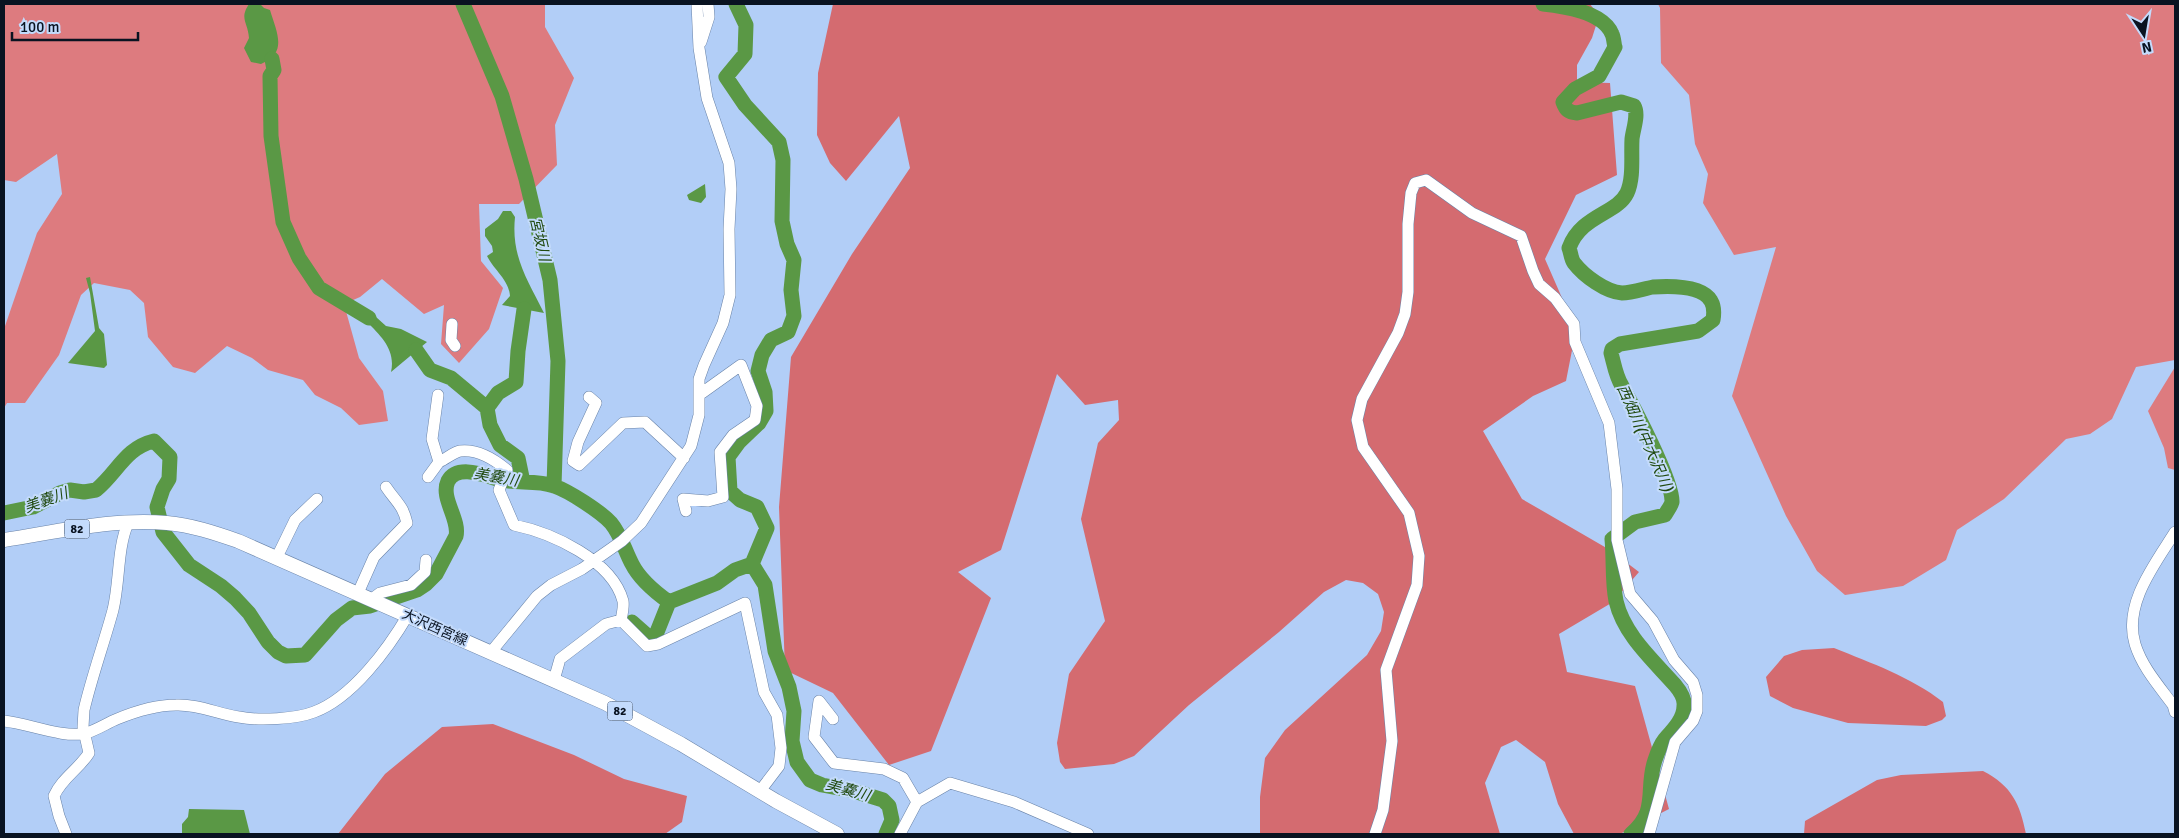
<svg xmlns="http://www.w3.org/2000/svg" width="2179" height="838" viewBox="0 0 2179 838" font-family="Signika,'Noto Sans JP',sans-serif">
<style>
.green{fill:#dd7b7f}
.forest{fill:#d46b70}
.water{fill:#5a9845}
.lines{fill:none;stroke-linecap:round;stroke-linejoin:round}
.river{stroke:#5a9845;stroke-width:15}
.minor-casing{stroke:#6983a8;stroke-width:12}
.major-casing{stroke:#6983a8;stroke-width:15}
.minor{stroke:#fff;stroke-width:11}
.major{stroke:#fff;stroke-width:14}
.labels{text-anchor:middle;stroke-width:4;stroke-linejoin:round;paint-order:stroke}
.shield{fill:#c4dbfc;stroke:#414f63;stroke-width:1}
.shield-label{font-size:12px;font-weight:bold;fill:#091321}
.street-label{font-size:14px;fill:#091321;stroke:#c4dbfc}
.water-label{font-size:15px;font-style:italic;fill:#214a10;stroke:#c4dbfc}
</style>
<rect width="100%" height="100%" fill="#b2cef7"/>
<path class="green" d="M 4,4 L 545,4 L 545,27 L 574,78 L 555,125 L 557,165 L 519,204 L 479,204 L 481,261 L 503,288 L 489,329 L 459,363 L 441,344 L 444,305 L 424,314 L 382,279 L 360,297 L 344,304 L 359,358 L 383,391 L 388,421 L 359,425 L 341,408 L 315,395 L 303,380 L 268,370 L 252,358 L 227,346 L 195,373 L 173,367 L 148,337 L 144,303 L 130,290 L 94,283 L 81,295 L 59,355 L 25,403 L 7,403 L 4,408 L 4,329 L 37,233 L 62,194 L 57,154 L 16,182 L 4,180 Z
M 1658,4 L 2175,4 L 2175,360 L 2136,367 L 2112,419 L 2090,434 L 2066,439 L 2004,499 L 1957,530 L 1946,560 L 1903,586 L 1845,595 L 1817,571 L 1786,516 L 1732,396 L 1776,247 L 1734,255 L 1703,203 L 1708,174 L 1695,144 L 1689,95 L 1661,63 L 1660,8 Z
M 2175,367 L 2175,470 L 2168,468 L 2164,448 L 2148,411 Z"/>
<path class="forest" d="M 833,4 L 1590,4 L 1599,16 L 1592,38 L 1577,65 L 1577,82 L 1610,83 L 1617,175 L 1576,195 L 1545,259 L 1576,330 L 1566,381 L 1533,396 L 1483,431 L 1522,499 L 1610,550 L 1639,572 L 1613,602 L 1559,634 L 1567,672 L 1635,686 L 1669,809 L 1620,834 L 1574,834 L 1558,804 L 1545,762 L 1516,740 L 1501,747 L 1485,783 L 1500,834 L 1260,834 L 1260,797 L 1265,758 L 1285,730 L 1367,655 L 1381,631 L 1384,612 L 1378,594 L 1363,583 L 1346,580 L 1324,592 L 1279,632 L 1189,705 L 1134,756 L 1114,764 L 1065,769 L 1060,762 L 1057,743 L 1069,674 L 1105,621 L 1081,519 L 1098,443 L 1119,420 L 1118,400 L 1085,405 L 1057,374 L 1001,550 L 958,572 L 991,598 L 931,751 L 889,765 L 833,693 L 785,670 L 779,507 L 791,357 L 852,254 L 910,168 L 899,116 L 846,181 L 830,163 L 817,135 L 818,73 Z
M 1834,648 C 1871,663 1911,677 1943,702 L 1946,716 L 1942,720 L 1926,726 L 1848,723 L 1793,708 L 1770,696 L 1766,677 L 1784,656 L 1802,650 Z
M 493,724 L 574,755 L 624,779 L 687,796 L 682,822 L 665,834 L 338,834 L 385,774 L 442,727 Z
M 1983,771 C 2012,786 2020,804 2026,834 L 1804,834 L 1805,821 L 1877,780 L 1901,775 Z"/>
<path class="water" d="M 249,4 L 260,4 L 264,8 L 270,10 C 277,33 288,53 261,64 L 251,62 L 244,48 L 249,38 C 248,22 239,19 249,4 Z
M 705,184 L 706,197 L 701,203 L 689,200 L 687,195 Z
M 503,211 L 511,211 L 515,217 C 511,256 527,279 544,313 L 502,305 L 510,296 C 509,280 494,270 487,256 L 493,252 L 492,246 L 485,236 L 485,229 L 498,219 Z
M 90,277 L 99,328 L 104,334 L 107,365 L 104,368 L 68,363 L 95,331 L 90,293 L 86,278 Z
M 376,317 L 386,326 L 401,329 L 427,342 L 391,372 C 396,350 381,336 367,322 L 369,318 Z
M 189,809 L 244,810 L 250,834 L 182,834 L 182,824 L 188,817 Z"/>
<g class="lines">
<path class="river" d="M 463,4 L 502,96 L 526,179 L 550,280 L 558,361 L 554,486
M 736,4 L 746,25 L 745,54 L 726,77 L 745,105 L 779,142 L 783,160 L 782,221 L 787,244 L 794,260 L 791,290 L 794,316 L 788,332 L 771,340 L 762,355 L 758,371 L 765,392 L 766,411 L 759,423 L 739,442 L 728,457 L 730,491 L 740,500 L 757,507 L 767,528 L 752,564
M 1543,4 C 1563,6 1603,12 1612,34 C 1614,38 1614,45 1615,47 L 1599,76 L 1575,89 L 1563,102 C 1566,110 1568,112 1577,113 L 1621,102 L 1634,106 C 1639,115 1633,129 1632,139 C 1631,156 1634,178 1627,193 C 1617,214 1581,215 1569,248 C 1571,253 1571,259 1574,263 C 1584,276 1606,292 1622,293 C 1632,293 1643,289 1653,287 C 1669,286 1702,285 1711,301 C 1714,306 1714,314 1713,320 L 1698,331 L 1620,344 L 1612,349 L 1611,353 C 1614,364 1616,377 1622,386 C 1633,406 1673,481 1672,502 C 1671,506 1667,511 1665,515 L 1635,522 L 1612,539 C 1614,560 1612,581 1616,601 C 1624,635 1653,660 1675,685 C 1680,691 1685,699 1684,706 C 1684,719 1673,730 1665,739 C 1661,744 1657,754 1655,760 C 1645,789 1659,811 1631,834
M 272,59 L 274,70 L 270,76 L 271,136 L 283,222 L 299,258 L 319,288 L 369,318
M 416,350 L 430,370 L 451,378 L 487,408 L 490,425 L 500,445 L 518,458 L 523,482
M 487,408 L 498,393 L 516,382 L 518,351 L 524,309
M 4,513 L 33,507 L 60,493 L 70,490 L 84,492 L 96,490 C 118,472 125,448 154,441 L 170,457 L 169,479 L 163,489 L 157,507 L 163,532 L 189,565 L 221,586 L 235,598 L 249,613 L 268,642 L 278,652 L 286,656 L 305,655 L 336,620 L 352,608 L 370,606 L 417,590 L 426,584 L 436,574 L 456,536 C 460,519 440,498 448,481 C 457,465 481,474 494,478 C 512,485 535,479 554,486 C 569,491 601,512 611,523 C 621,535 625,551 632,564 C 640,580 655,592 669,602 L 717,583 L 735,570 L 752,564 L 765,585 L 775,651 L 789,687 L 794,711 L 792,741 L 797,762 L 810,780 L 822,785 L 854,791 L 883,800 L 889,806 L 892,820 L 886,834
M 632,622 L 649,637 L 655,637 L 669,602"/>
<defs>
<path id="minor" d="M 701,42 L 709,17 L 708,4
M 452,324 L 451,340 L 455,346
M 438,395 L 432,439 L 439,462 C 446,459 454,452 460,451 C 477,449 494,459 507,470 L 499,490 L 514,525 C 552,533 612,560 623,601 C 624,607 622,615 621,620 L 606,624 L 560,659 L 554,680
M 589,397 L 596,403 L 578,442 L 573,461 L 579,465 L 623,423 L 645,422 L 684,458
M 428,477 L 439,462
M 686,511 L 683,499 L 708,501 L 723,497 L 720,452 L 733,435 L 755,420 L 757,406 L 741,365 L 699,395
M 2175,532 C 2155,564 2123,604 2135,644 C 2142,667 2159,686 2173,705 L 2175,712
M 277,557 L 295,520 L 317,499
M 358,593 L 374,557 L 407,523 C 403,505 396,502 386,487
M 372,599 L 380,593 L 411,585 L 425,572 L 426,560
M 621,620 L 647,646 L 658,644 L 745,603 L 764,692 L 777,715 L 781,748 L 779,766 L 760,791
M 491,652 L 537,596 L 551,585 L 582,569 L 622,541 L 641,523 L 691,446 L 699,415 L 699,379 L 704,365 L 723,323 L 730,295 L 729,229 L 731,189 L 729,163 L 707,98 L 699,48 L 697,4
M 833,719 L 819,701 L 814,737 L 834,763 L 884,769 L 903,778 L 917,802
M 4,721 C 27,723 64,739 86,733 C 97,730 107,723 117,719 C 134,712 157,705 176,705 C 198,704 218,714 239,717 C 259,721 296,719 314,712 C 352,698 388,649 408,615
M 66,834 L 59,816 L 54,796 C 62,778 79,769 89,753 L 83,727 L 84,710 C 92,676 104,643 113,610 C 120,581 117,549 128,523
M 900,834 L 917,802 L 950,783 L 1014,802 L 1088,834
M 1375,834 L 1383,810 L 1392,741 L 1386,670 L 1417,585 L 1419,556 L 1409,513 L 1363,447 L 1357,420 L 1362,399 L 1398,333 L 1405,314 L 1408,292 L 1408,224 L 1411,193 L 1415,183 L 1426,180 L 1472,213 L 1521,236 L 1533,271 L 1539,284 L 1555,298 L 1574,324 L 1575,342 L 1609,423 L 1617,489 L 1617,540 L 1630,594 L 1653,621 L 1674,660 L 1693,682 L 1697,695 L 1697,711 L 1693,721 L 1675,742 L 1649,834"/>
<path id="major" d="M 4,540 C 57,532 113,518 167,523 C 191,525 215,533 238,541 L 605,703 L 681,744 L 776,801 L 837,834"/>
</defs>
<use href="#minor" class="minor-casing"/>
<use href="#major" class="major-casing"/>
<use href="#minor" class="minor"/>
<use href="#major" class="major"/>
</g>
<g class="labels">
<g class="shield">
<rect x="64.5" y="519.5" width="25" height="19" rx="4"/>
<rect x="607.5" y="701.5" width="25" height="19" rx="4"/>
</g>
<g class="shield-label">
<text x="77" y="533">82</text>
<text x="620" y="715">82</text>
</g>
<g class="street-label">
<text transform="translate(435 627) rotate(24)" y="5">大沢西宮線</text>
</g>
<g class="water-label">
<text transform="translate(540 239) rotate(77)" y="5">宮坂川</text>
<text transform="translate(1645 438) rotate(66)" y="5">西畑川(中大沢川)</text>
<text transform="translate(496 477) rotate(10)" y="5">美嚢川</text>
<text transform="translate(46 500) rotate(-20)" y="5">美嚢川</text>
<text transform="translate(848 790) rotate(16)" y="5">美嚢川</text>
</g>
</g>
<rect width="2179" height="838" fill="none" stroke="#091321" stroke-width="10"/>
<g transform="translate(2144 35) rotate(168)" stroke="#c4dbfc" stroke-width="4" paint-order="stroke">
<path d="M0-4L9 19L0 12L-9 19Z" fill="#091321"/>
<text y="-8" font-size="14" font-weight="bold" text-anchor="middle" fill="#091321">N</text>
</g>
<path d="M12 32v8h126v-8" fill="none" stroke="#091321" stroke-width="2.5"/>
<text x="20" y="32" font-size="15" fill="#091321" stroke="#c4dbfc" stroke-width="4" paint-order="stroke">100 m</text>
</svg>
